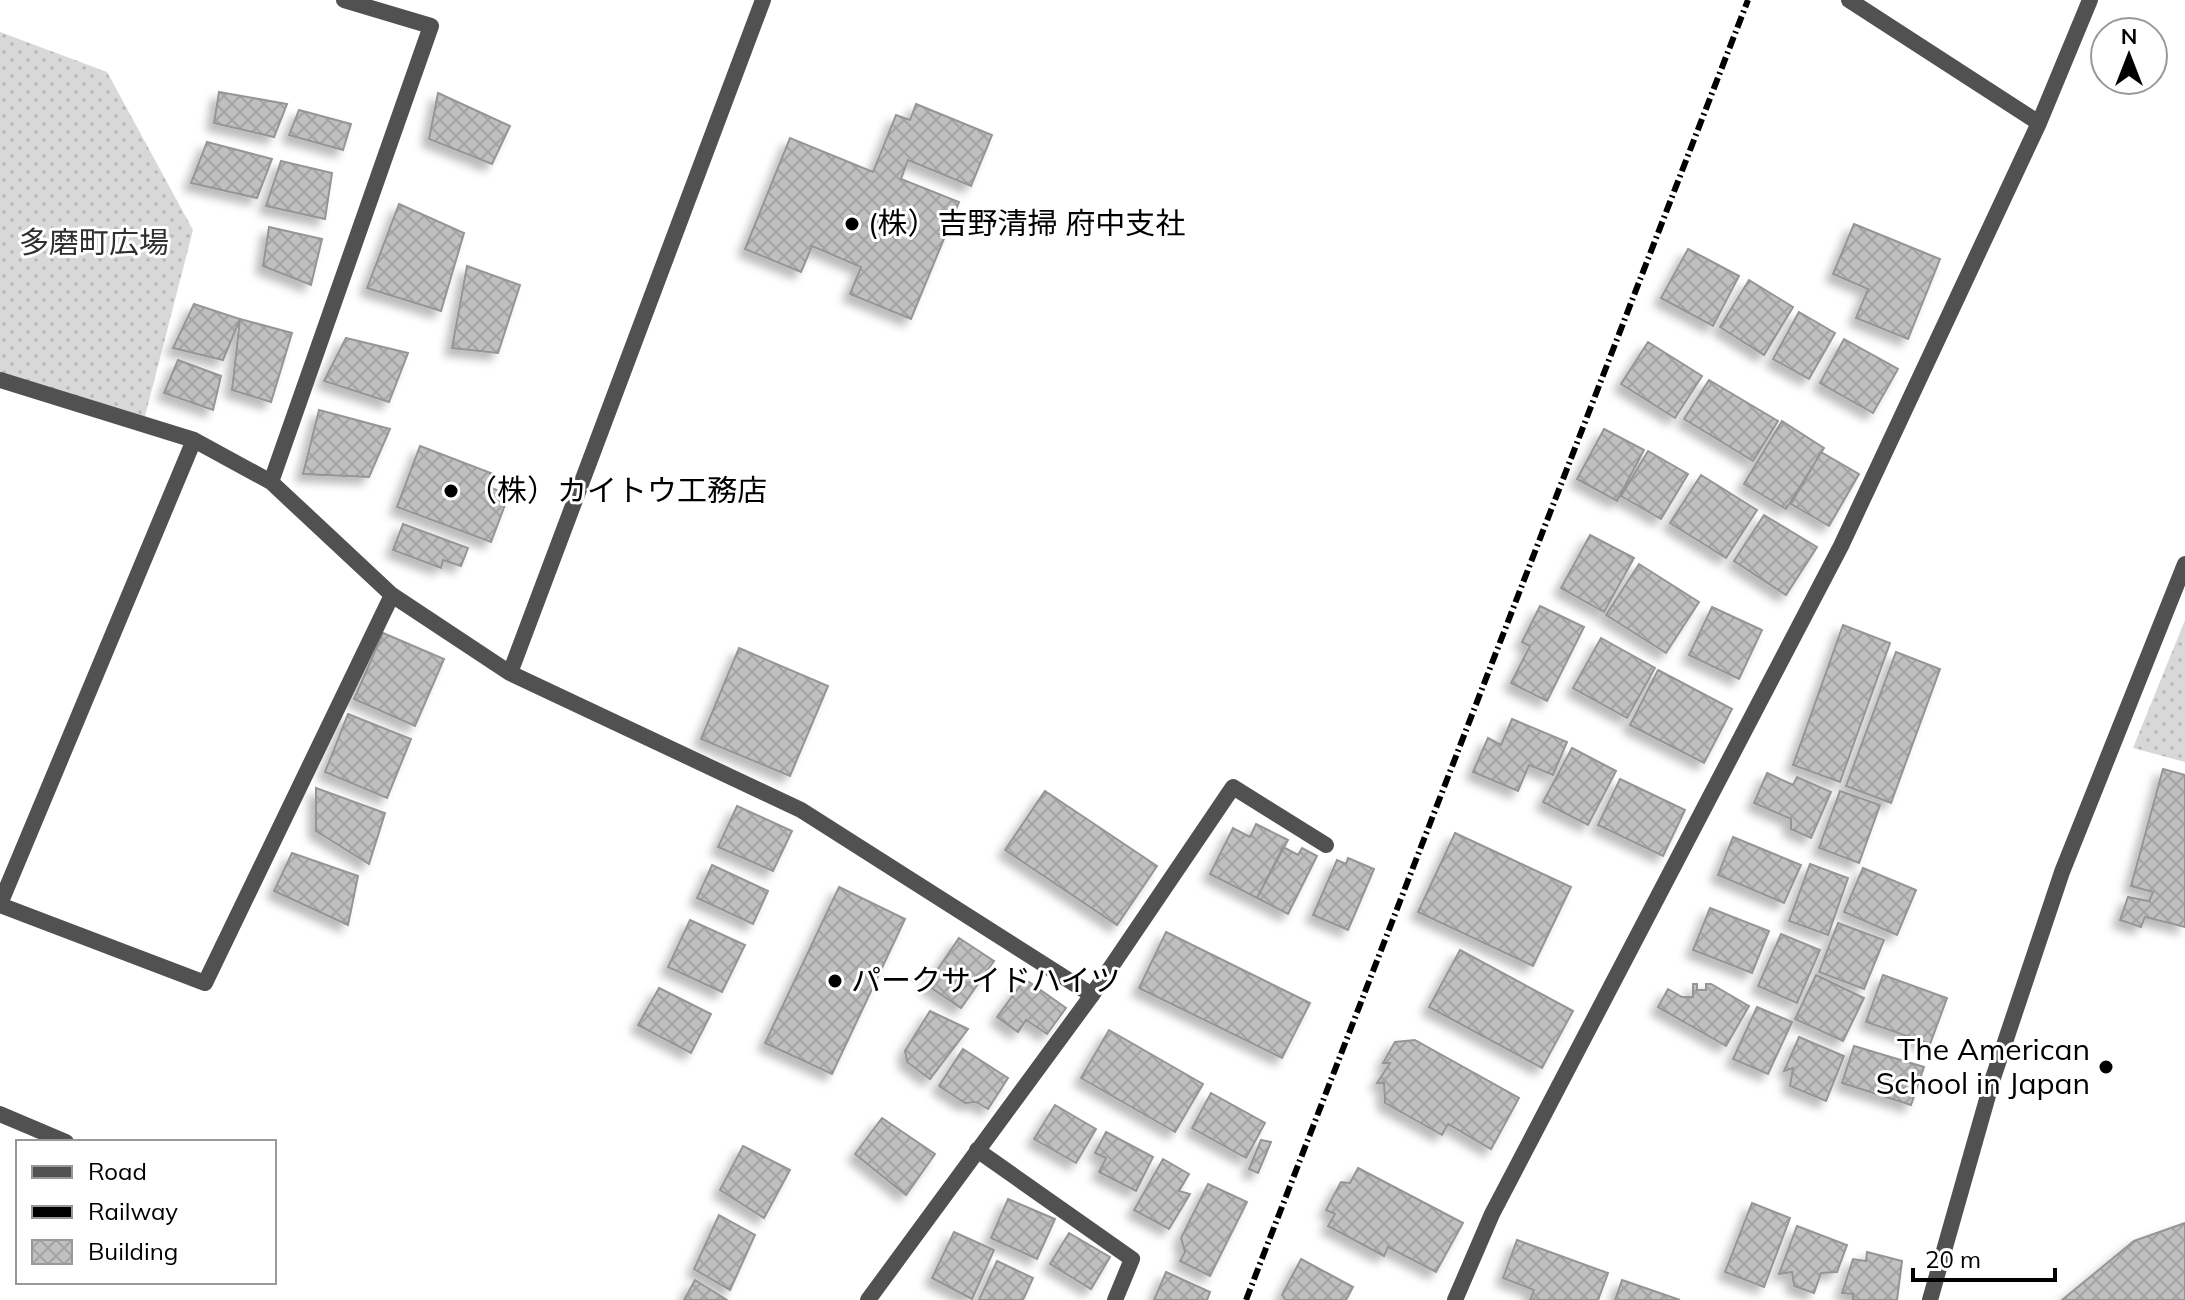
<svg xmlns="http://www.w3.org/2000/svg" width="2185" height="1300" viewBox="0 0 2185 1300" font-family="Mulish,'Noto Sans JP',sans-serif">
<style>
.grass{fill:url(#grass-dots)}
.building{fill:url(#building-cross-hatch);stroke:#959595;stroke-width:2;filter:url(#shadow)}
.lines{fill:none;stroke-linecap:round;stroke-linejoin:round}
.lane{stroke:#515151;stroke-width:16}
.street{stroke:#515151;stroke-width:16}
.rail{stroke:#000;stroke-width:6;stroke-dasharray:12 4 2 4;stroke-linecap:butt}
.poi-dot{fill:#000;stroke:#fff;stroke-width:3}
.labels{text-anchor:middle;stroke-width:6;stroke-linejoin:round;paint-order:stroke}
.poi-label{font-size:30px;fill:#000;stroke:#fff;text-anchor:start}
.park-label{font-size:30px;fill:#2f2f2f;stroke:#fff}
</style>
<defs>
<pattern id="grass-dots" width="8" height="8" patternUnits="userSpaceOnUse" patternTransform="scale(2)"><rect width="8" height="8" fill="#d8d8d8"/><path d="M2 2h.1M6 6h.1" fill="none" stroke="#b8b8b8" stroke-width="1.8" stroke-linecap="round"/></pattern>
<pattern id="building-cross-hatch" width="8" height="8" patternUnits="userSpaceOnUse" patternTransform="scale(2)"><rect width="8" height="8" fill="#c0c0c0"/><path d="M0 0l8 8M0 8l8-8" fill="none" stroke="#a3a3a3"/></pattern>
<filter id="shadow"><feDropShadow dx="-7" dy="7" stdDeviation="4" flood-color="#0004"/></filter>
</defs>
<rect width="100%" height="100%" fill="#fff"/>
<path class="grass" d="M 0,32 L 107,72 L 193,230 L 143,424 L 0,378 Z
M 2185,620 L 2185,762 L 2133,748 Z"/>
<path class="building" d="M 219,92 L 287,104 L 274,137 L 214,123 Z
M 438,93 L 510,126 L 492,164 L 429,139 Z
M 916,104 L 992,135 L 971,186 L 908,160 L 901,179 L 959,202 L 911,319 L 850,294 L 861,267 L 812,246 L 801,272 L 745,249 L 790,138 L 873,172 L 896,115 L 910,120 Z
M 299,110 L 351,124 L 343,150 L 289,135 Z
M 207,142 L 272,159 L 257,198 L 191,183 Z
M 281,161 L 332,173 L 325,219 L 266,206 Z
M 399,204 L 464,233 L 441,311 L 367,288 Z
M 1854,224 L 1940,259 L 1908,339 L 1856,318 L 1868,289 L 1833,274 Z
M 269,227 L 322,239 L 311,285 L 263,266 Z
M 1688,249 L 1739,276 L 1713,326 L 1661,298 Z
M 467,266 L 520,285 L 498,353 L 452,348 Z
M 1749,280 L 1793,307 L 1764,355 L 1720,327 Z
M 194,304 L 240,319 L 223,360 L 173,348 Z
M 1799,312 L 1835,333 L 1809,379 L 1773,359 Z
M 240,319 L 292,333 L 271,402 L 232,390 Z
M 346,338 L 408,353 L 389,402 L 324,381 Z
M 1844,339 L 1898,369 L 1873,413 L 1820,383 Z
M 1648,342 L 1702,376 L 1675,418 L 1621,384 Z
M 178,360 L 221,376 L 213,410 L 164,393 Z
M 1709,380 L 1778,421 L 1753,461 L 1684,419 Z
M 319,410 L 390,429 L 369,477 L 303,474 Z
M 1782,421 L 1824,448 L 1786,509 L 1744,484 Z
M 1604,429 L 1644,450 L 1617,501 L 1577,479 Z
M 420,446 L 496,475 L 491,488 L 509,494 L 491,542 L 397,507 Z
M 1648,451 L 1688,474 L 1661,519 L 1621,496 Z
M 1821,452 L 1859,474 L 1829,526 L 1791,504 Z
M 1701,475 L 1757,510 L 1726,558 L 1670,523 Z
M 1764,515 L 1817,547 L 1786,595 L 1734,561 Z
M 403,524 L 468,548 L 461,566 L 443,560 L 441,568 L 393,550 Z
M 1590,535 L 1634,558 L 1604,612 L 1561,588 Z
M 1639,564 L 1699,602 L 1666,653 L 1606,615 Z
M 1540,606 L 1584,627 L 1547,701 L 1511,683 L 1530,646 L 1522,642 Z
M 1712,607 L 1762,630 L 1739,679 L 1689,655 Z
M 1843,625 L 1890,643 L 1840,782 L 1793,765 Z
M 383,633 L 444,659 L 415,726 L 354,699 Z
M 1601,638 L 1655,668 L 1627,718 L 1573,688 Z
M 739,648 L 828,686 L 790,776 L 701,739 Z
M 1896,652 L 1940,669 L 1891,803 L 1846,786 Z
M 1658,670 L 1732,709 L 1704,763 L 1630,725 Z
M 348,714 L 411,739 L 387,798 L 325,772 Z
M 1512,719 L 1567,742 L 1553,775 L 1529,765 L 1518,791 L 1473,772 L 1488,738 L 1501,745 Z
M 1572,748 L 1616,771 L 1588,825 L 1543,802 Z
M 2163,769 L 2185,775 L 2185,927 L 2145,917 L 2141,927 L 2120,920 L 2128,897 L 2149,901 L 2153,892 L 2131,886 Z
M 1767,773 L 1793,785 L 1797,777 L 1831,792 L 1811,838 L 1791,829 L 1791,819 L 1754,803 Z
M 1620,779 L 1685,810 L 1663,856 L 1598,825 Z
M 316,788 L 385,813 L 369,864 L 316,831 Z
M 1045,791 L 1157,866 L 1117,925 L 1005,850 Z
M 1840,791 L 1880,805 L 1859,863 L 1819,848 Z
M 737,806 L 792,831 L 773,871 L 718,847 Z
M 1256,824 L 1288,840 L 1257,898 L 1210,874 L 1233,828 L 1250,837 Z
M 1455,833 L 1571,887 L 1533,966 L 1418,912 Z
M 1733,837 L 1801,865 L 1784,903 L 1718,875 Z
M 1283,847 L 1298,855 L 1302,848 L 1317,856 L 1288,914 L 1257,898 Z
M 292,853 L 358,876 L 348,925 L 274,891 Z
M 1348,858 L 1374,869 L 1348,930 L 1313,915 L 1337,860 L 1346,864 Z
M 1810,864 L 1848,878 L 1828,935 L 1789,921 Z
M 712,865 L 768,891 L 753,924 L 697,898 Z
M 1863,868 L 1916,890 L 1897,935 L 1844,912 Z
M 839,887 L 905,919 L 832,1074 L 765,1043 Z
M 1710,908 L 1769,931 L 1752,973 L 1693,950 Z
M 690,920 L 745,945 L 722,992 L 668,967 Z
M 1838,923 L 1884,940 L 1864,989 L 1819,972 Z
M 1166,932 L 1310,1003 L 1282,1058 L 1139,988 Z
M 1781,934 L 1820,950 L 1797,1003 L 1758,986 Z
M 959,938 L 994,961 L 961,1008 L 927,985 Z
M 1460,950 L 1573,1011 L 1542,1068 L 1429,1007 Z
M 1816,975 L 1864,998 L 1843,1041 L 1795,1019 Z
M 1883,975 L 1947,998 L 1930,1044 L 1866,1022 Z
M 1025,979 L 1066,1008 L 1047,1034 L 1026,1020 L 1018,1032 L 997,1017 Z
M 1693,984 L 1697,984 L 1697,990 L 1706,990 L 1706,984 L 1711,984 L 1749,1006 L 1726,1046 L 1658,1007 L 1668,989 L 1682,997 L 1693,997 Z
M 659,988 L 711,1014 L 691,1053 L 638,1025 Z
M 1757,1007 L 1792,1022 L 1768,1074 L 1733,1059 Z
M 930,1011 L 968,1029 L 930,1079 L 907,1062 L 905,1051 Z
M 1109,1030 L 1203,1084 L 1175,1132 L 1081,1078 Z
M 1799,1037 L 1844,1056 L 1826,1101 L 1790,1086 L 1793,1068 L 1784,1071 Z
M 1415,1040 L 1519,1098 L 1491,1149 L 1448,1124 L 1442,1135 L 1385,1103 L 1384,1083 L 1377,1083 L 1390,1063 L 1383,1063 L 1395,1042 Z
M 1854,1046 L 1924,1067 L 1911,1105 L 1842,1083 Z
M 963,1049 L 1008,1078 L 988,1109 L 976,1102 L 965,1103 L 939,1086 Z
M 1211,1093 L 1265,1123 L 1246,1158 L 1192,1128 Z
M 1055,1105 L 1096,1129 L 1076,1163 L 1034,1139 Z
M 882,1118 L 935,1154 L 906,1195 L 855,1154 Z
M 1106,1132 L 1153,1157 L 1136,1191 L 1099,1172 L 1106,1158 L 1095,1153 Z
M 1261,1140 L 1271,1142 L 1258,1173 L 1249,1169 Z
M 743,1146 L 790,1170 L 764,1218 L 720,1190 Z
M 1163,1159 L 1189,1174 L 1179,1191 L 1190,1194 L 1169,1229 L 1134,1210 Z
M 1358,1168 L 1463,1223 L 1436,1272 L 1388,1247 L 1384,1256 L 1328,1226 L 1335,1214 L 1326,1210 L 1341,1182 L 1350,1183 Z
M 1208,1184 L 1247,1202 L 1210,1276 L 1180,1261 L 1185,1252 L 1181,1238 Z
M 1008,1199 L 1055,1219 L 1037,1259 L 991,1238 Z
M 1752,1203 L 1790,1218 L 1764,1287 L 1725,1272 Z
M 719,1215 L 755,1235 L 730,1290 L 694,1269 Z
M 2185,1223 L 2185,1300 L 2062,1300 L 2134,1241 Z
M 1797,1226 L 1847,1245 L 1837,1272 L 1821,1273 L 1814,1293 L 1794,1286 L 1792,1272 L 1779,1274 Z
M 954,1232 L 994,1250 L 972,1299 L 932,1278 Z
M 1069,1233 L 1110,1257 L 1091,1289 L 1050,1264 Z
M 1517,1240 L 1608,1273 L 1598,1300 L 1530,1300 L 1534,1290 L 1503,1278 Z
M 1867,1252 L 1902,1261 L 1897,1300 L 1853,1300 L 1853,1294 L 1842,1293 L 1853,1259 L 1866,1261 Z
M 1301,1259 L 1353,1287 L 1346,1300 L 1286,1300 L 1282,1295 Z
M 997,1261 L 1033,1278 L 1023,1300 L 979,1300 Z
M 1166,1272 L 1210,1292 L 1207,1300 L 1154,1300 Z
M 695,1280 L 727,1300 L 684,1300 Z
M 1622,1280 L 1680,1300 L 1615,1300 Z"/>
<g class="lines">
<path class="lane" d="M 1092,995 L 1233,787 L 1326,845"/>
<path class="street" d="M 1849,0 L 2039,123
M 0,380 L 194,440 L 271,482 L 392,595 L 510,673 L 801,810 L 1092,995 L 868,1300
M 271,482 L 431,26 L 344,0
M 510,673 L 763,0
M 0,904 L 194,440
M 0,905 L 205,983 L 392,595
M 0,1114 L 66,1142
M 977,1150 L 1132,1259 L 1115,1300
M 1455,1300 L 1492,1214 L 1841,546 L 2039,123 L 2090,0
M 1930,1300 L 1993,1078 L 2062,872 L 2185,564"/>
<path class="rail" d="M 1246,1300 L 1748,0"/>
</g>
<g class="poi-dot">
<circle cx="852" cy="224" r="8"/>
<circle cx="451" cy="491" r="8"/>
<circle cx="835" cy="981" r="8"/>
<circle cx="2106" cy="1067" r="8"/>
</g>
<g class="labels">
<g class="poi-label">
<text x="868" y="234">(株）吉野清掃 府中支社</text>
<text x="467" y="501">（株）カイトウ工務店</text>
<text x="851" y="991">パークサイドハイツ</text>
<text x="2090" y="1060" text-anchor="end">The American<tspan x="2090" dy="34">School in Japan</tspan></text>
</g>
<g class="park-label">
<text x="94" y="253">多磨町広場</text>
</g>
</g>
<rect x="16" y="1140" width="260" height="144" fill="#ffffff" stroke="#999999" stroke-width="2"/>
<rect x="32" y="1166" width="40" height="12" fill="#515151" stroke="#999999" stroke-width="2"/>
<text x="88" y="1180" font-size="24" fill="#000000">Road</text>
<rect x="32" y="1206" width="40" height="12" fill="#000000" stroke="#999999" stroke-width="2"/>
<text x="88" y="1220" font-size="24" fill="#000000">Railway</text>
<rect x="32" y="1240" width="40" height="24" fill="url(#building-cross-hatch)" stroke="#999999" stroke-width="2"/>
<text x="88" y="1260" font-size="24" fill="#000000">Building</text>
<g transform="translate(2129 56)"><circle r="38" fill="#ffffff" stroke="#999999" stroke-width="2"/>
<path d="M0-6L14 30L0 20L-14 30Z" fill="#000000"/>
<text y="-12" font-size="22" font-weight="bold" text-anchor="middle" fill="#000000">N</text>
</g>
<path d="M1913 1268v12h142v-12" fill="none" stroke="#000000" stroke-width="4"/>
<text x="1925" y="1268" font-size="24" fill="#000000" stroke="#ffffff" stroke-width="6" paint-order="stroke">20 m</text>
</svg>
